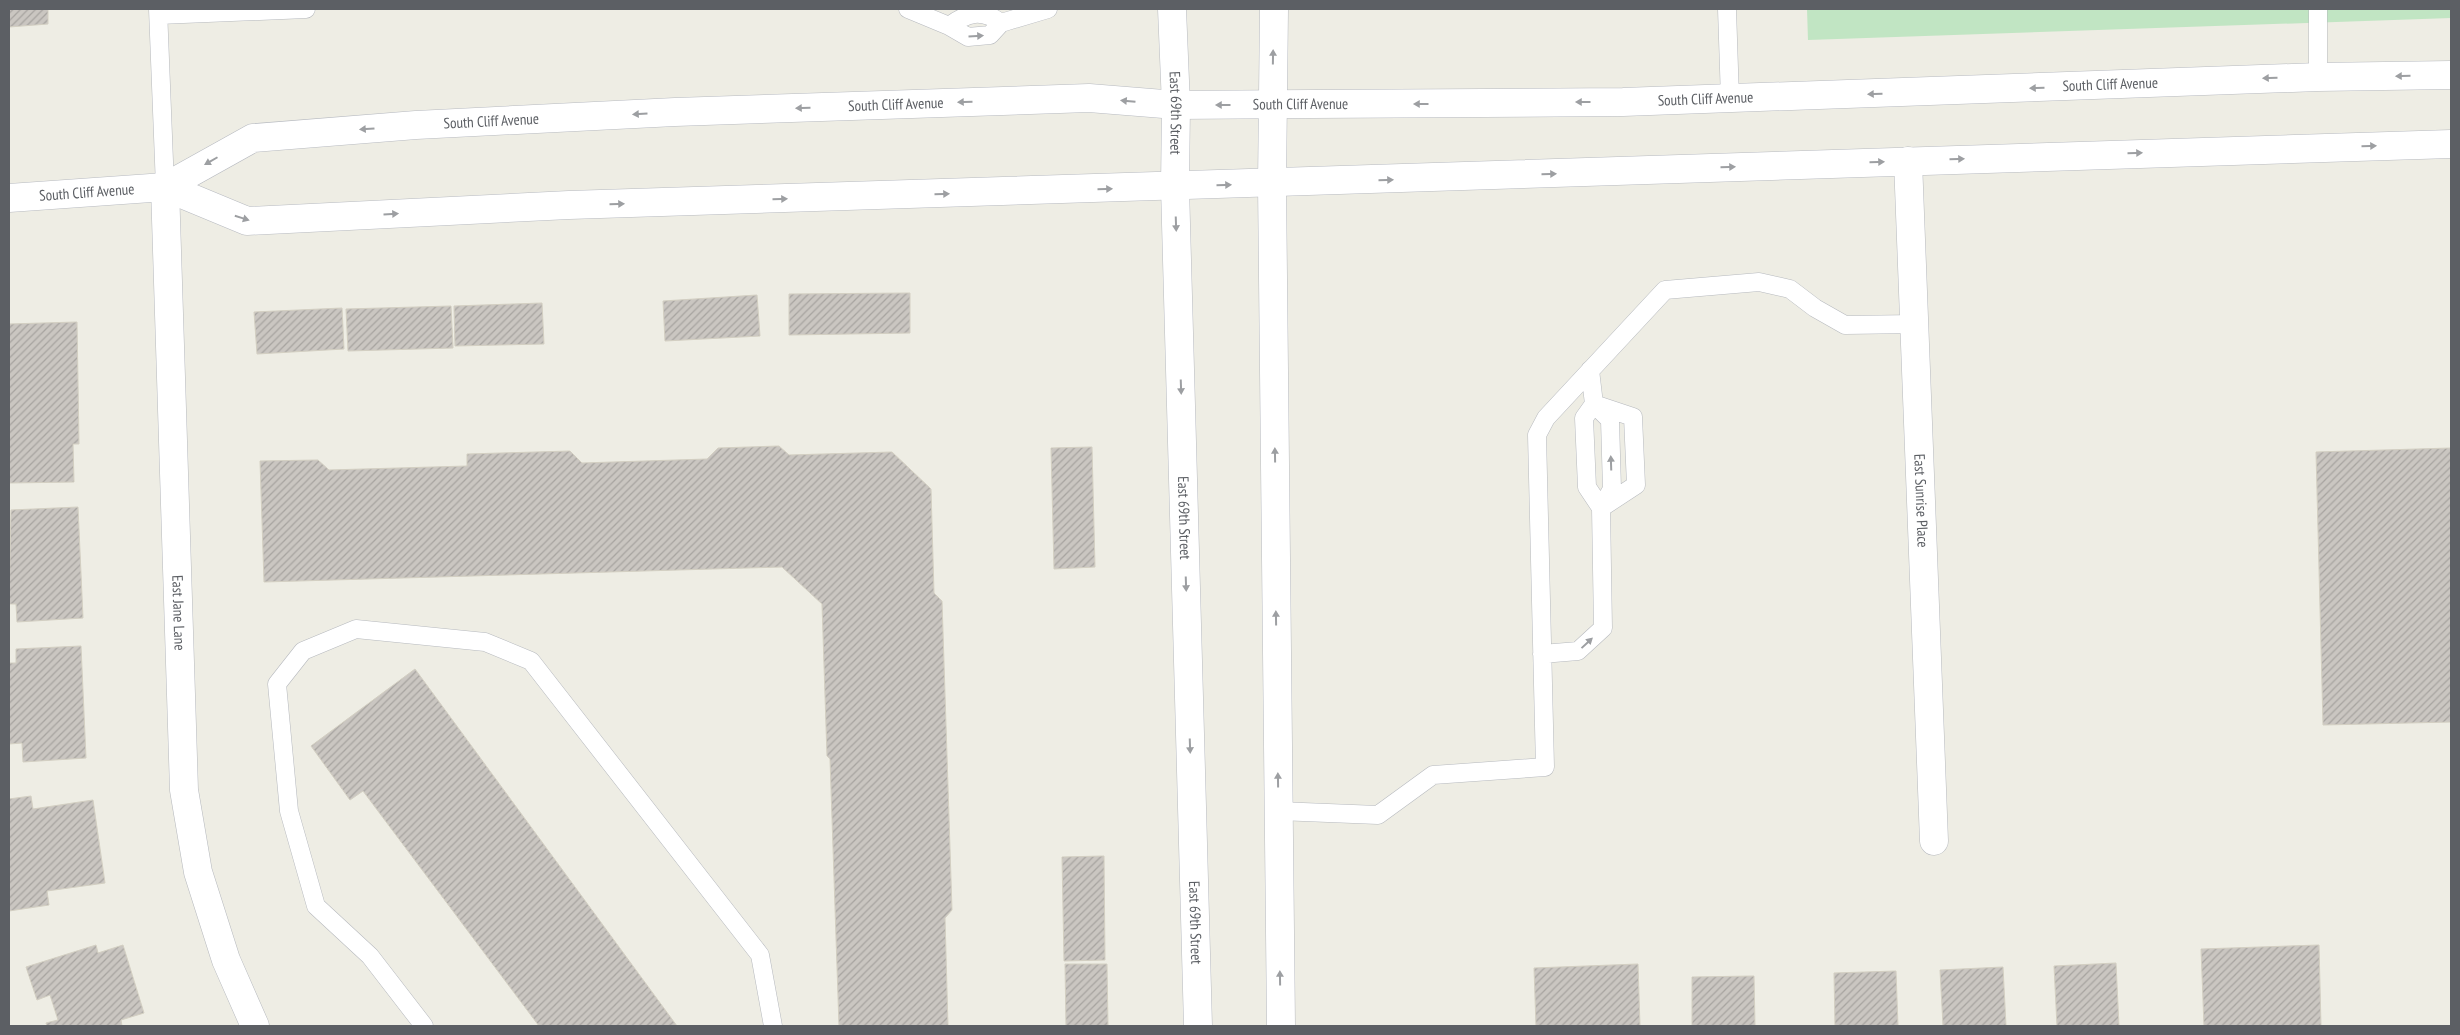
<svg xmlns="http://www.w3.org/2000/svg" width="2460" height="1035" viewBox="0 0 2460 1035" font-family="'PT Sans Narrow',sans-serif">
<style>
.green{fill:#c1e5c3}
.building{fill:url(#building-hatch);stroke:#d3cfc2}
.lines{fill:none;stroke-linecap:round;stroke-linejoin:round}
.lane-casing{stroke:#b6b9be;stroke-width:19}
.street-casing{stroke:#b6b9be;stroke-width:29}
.secondary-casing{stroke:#b7bac0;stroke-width:29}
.lane{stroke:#fff;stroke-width:18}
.street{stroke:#fff;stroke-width:28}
.secondary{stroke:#fff;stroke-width:28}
.oneway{fill:#9d9fa2}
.labels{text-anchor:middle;stroke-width:4.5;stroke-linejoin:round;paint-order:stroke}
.street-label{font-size:15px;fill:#5c5f64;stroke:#fff}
</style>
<defs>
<pattern id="building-hatch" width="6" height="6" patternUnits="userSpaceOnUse" patternTransform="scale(1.25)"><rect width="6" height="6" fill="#cac6c1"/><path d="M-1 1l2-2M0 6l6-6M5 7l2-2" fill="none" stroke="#a7a4a0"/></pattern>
</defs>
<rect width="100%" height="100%" fill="#eeede4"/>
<path class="green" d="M 1807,9 L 2451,9 L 2451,18 L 1808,40 Z"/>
<path class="building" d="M 9,9 L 48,9 L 48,24 L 9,27 Z
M 910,293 L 910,333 L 789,335 L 789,294 Z
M 757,295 L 760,336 L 665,341 L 663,301 Z
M 542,303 L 544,344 L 455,346 L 454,306 Z
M 451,306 L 453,348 L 348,351 L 346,309 Z
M 342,308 L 344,349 L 257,354 L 254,312 Z
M 77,322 L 79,444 L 73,444 L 74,482 L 9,483 L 9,324 Z
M 779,446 L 789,455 L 892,452 L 931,489 L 934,593 L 942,601 L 952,910 L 945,918 L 948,1026 L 839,1026 L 830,759 L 827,756 L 822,604 L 782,567 L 264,582 L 260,461 L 318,460 L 329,470 L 467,466 L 467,454 L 570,451 L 582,463 L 707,459 L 718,448 Z
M 1092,447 L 1095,567 L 1054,569 L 1051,448 Z
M 2451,448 L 2451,722 L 2323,725 L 2316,452 Z
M 78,507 L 83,618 L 17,622 L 16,604 L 9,604 L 11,510 Z
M 81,646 L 86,758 L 23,762 L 22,743 L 9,744 L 9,663 L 16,663 L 16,649 Z
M 415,669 L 677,1026 L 539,1026 L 363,791 L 350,800 L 311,746 Z
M 31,796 L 33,809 L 93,800 L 105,883 L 47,891 L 49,905 L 9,911 L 9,799 Z
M 1104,856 L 1105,960 L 1064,961 L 1062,857 Z
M 96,945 L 98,953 L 123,945 L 144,1013 L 121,1020 L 122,1026 L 47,1026 L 46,1023 L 58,1020 L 50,995 L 37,1000 L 26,967 Z
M 2319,945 L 2321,1026 L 2204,1026 L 2201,949 Z
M 2116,963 L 2119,1026 L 2057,1026 L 2054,966 Z
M 1065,964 L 1107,964 L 1108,1026 L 1066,1026 Z
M 1638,964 L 1640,1026 L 1536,1026 L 1534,968 Z
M 2003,967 L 2006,1026 L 1943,1026 L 1940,970 Z
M 1896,971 L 1898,1026 L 1835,1026 L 1834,973 Z
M 1754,976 L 1755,1026 L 1692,1026 L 1692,977 Z"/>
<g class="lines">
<defs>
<path id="lane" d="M 158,9 L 165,187
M 908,9 L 949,26 C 967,13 981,8 1001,23 L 1048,9
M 1727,9 L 1730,99
M 2318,9 L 2318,77
M 159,15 L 306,9
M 949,26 L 968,37 L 990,35 L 1001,23
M 1594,404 L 1633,417 L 1636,485 L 1601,508 L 1587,487 L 1584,418 Z
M 1542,654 L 1578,651 L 1603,628 L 1601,508 L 1612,489 L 1610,420 L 1594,404 L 1590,370
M 1278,811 L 1378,815 L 1433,775 L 1545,767 L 1537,435 L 1546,418 L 1665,290 L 1759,282 L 1790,289 L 1815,308 L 1845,325 L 1915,324
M 424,1026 L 370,956 L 316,906 L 289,811 L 277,684 L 303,651 L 356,629 L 485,642 L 531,661 L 760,955 L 773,1026"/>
<g id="street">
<path id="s1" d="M 1908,161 L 1934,841"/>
<path id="s2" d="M 165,187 L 184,790 L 198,872 L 226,960 L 255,1026"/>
</g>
<g id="secondary">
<path id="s3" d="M 1172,9 L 1176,105 L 1175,187 L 1198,1026"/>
<path d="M 1274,9 L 1272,184 L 1281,1026"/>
<path d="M 165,187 L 247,221 L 569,205 L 2451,144"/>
<path id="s4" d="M 9,198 L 165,187 L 253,138 L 416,125 L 675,112 L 1089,98 L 1176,105 L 1623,102 L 2318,77 L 2451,75"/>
</g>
</defs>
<use href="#lane" class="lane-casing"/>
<use href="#street" class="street-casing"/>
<use href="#secondary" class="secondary-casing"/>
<use href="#lane" class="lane"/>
<use href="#street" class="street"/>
<use href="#secondary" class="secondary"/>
</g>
<defs><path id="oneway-solid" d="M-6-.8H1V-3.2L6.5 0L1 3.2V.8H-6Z" transform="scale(1.25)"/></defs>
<g class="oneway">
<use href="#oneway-solid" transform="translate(976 36) rotate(-3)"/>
<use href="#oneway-solid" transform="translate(1273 57) rotate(-89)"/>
<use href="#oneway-solid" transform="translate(2403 76) rotate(179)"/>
<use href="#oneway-solid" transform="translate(2270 78) rotate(178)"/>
<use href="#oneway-solid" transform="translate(2037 88) rotate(178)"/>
<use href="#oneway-solid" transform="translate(1875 94) rotate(178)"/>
<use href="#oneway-solid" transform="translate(1128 101) rotate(-175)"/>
<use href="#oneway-solid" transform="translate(965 102) rotate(178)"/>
<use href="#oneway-solid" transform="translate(1583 102) rotate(180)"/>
<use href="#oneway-solid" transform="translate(1421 104) rotate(180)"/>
<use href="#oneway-solid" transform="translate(1223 105) rotate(180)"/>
<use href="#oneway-solid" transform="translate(803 108) rotate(178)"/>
<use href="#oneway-solid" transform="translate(640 114) rotate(177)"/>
<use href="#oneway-solid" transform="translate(367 129) rotate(176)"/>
<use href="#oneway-solid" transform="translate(2369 146) rotate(-2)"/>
<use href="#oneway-solid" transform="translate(2135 153) rotate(-2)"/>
<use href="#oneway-solid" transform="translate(1957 159) rotate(-2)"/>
<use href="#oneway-solid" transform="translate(211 161) rotate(150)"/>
<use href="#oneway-solid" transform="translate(1877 162) rotate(-2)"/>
<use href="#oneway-solid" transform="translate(1728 167) rotate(-2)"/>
<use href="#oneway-solid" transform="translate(1549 174) rotate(-2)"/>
<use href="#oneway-solid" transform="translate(1386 180) rotate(-2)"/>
<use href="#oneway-solid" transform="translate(1224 185) rotate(-2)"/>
<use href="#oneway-solid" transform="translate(1105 189) rotate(-2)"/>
<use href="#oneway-solid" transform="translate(942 194) rotate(-2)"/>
<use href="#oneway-solid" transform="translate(780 199) rotate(-2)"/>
<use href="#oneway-solid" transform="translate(617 204) rotate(-2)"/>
<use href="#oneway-solid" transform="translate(391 214) rotate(-3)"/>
<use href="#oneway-solid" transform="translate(242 218) rotate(17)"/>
<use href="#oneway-solid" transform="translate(1176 224) rotate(88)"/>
<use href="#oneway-solid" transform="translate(1181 387) rotate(88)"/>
<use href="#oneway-solid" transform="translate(1275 455) rotate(-91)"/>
<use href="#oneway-solid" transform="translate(1611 463) rotate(-92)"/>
<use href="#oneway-solid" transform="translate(1186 584) rotate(88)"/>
<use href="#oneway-solid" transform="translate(1276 618) rotate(-91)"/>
<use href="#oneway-solid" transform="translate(1587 643) rotate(-43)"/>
<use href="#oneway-solid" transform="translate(1190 746) rotate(88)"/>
<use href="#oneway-solid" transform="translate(1278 780) rotate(-91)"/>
<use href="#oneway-solid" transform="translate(1280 978) rotate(-91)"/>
</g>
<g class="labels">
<g class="street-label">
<text dy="5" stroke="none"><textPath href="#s4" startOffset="2116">South Cliff Avenue</textPath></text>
<text dy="5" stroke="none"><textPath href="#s4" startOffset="1711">South Cliff Avenue</textPath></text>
<text dy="5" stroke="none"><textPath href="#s4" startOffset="901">South Cliff Avenue</textPath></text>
<text dy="5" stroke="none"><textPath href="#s4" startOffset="1306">South Cliff Avenue</textPath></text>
<text dy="5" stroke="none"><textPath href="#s3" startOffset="104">East 69th Street</textPath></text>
<text dy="5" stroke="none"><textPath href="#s4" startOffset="496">South Cliff Avenue</textPath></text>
<text dy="5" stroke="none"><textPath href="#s4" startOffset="78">South Cliff Avenue</textPath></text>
<text dy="5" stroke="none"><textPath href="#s1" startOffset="340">East Sunrise Place</textPath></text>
<text dy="5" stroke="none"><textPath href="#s3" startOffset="509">East 69th Street</textPath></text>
<text dy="5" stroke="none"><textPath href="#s2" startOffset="426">East Jane Lane</textPath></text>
<text dy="5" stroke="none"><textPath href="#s3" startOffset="914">East 69th Street</textPath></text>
</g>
</g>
<rect width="2460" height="1035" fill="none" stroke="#5c5f64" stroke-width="20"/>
</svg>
